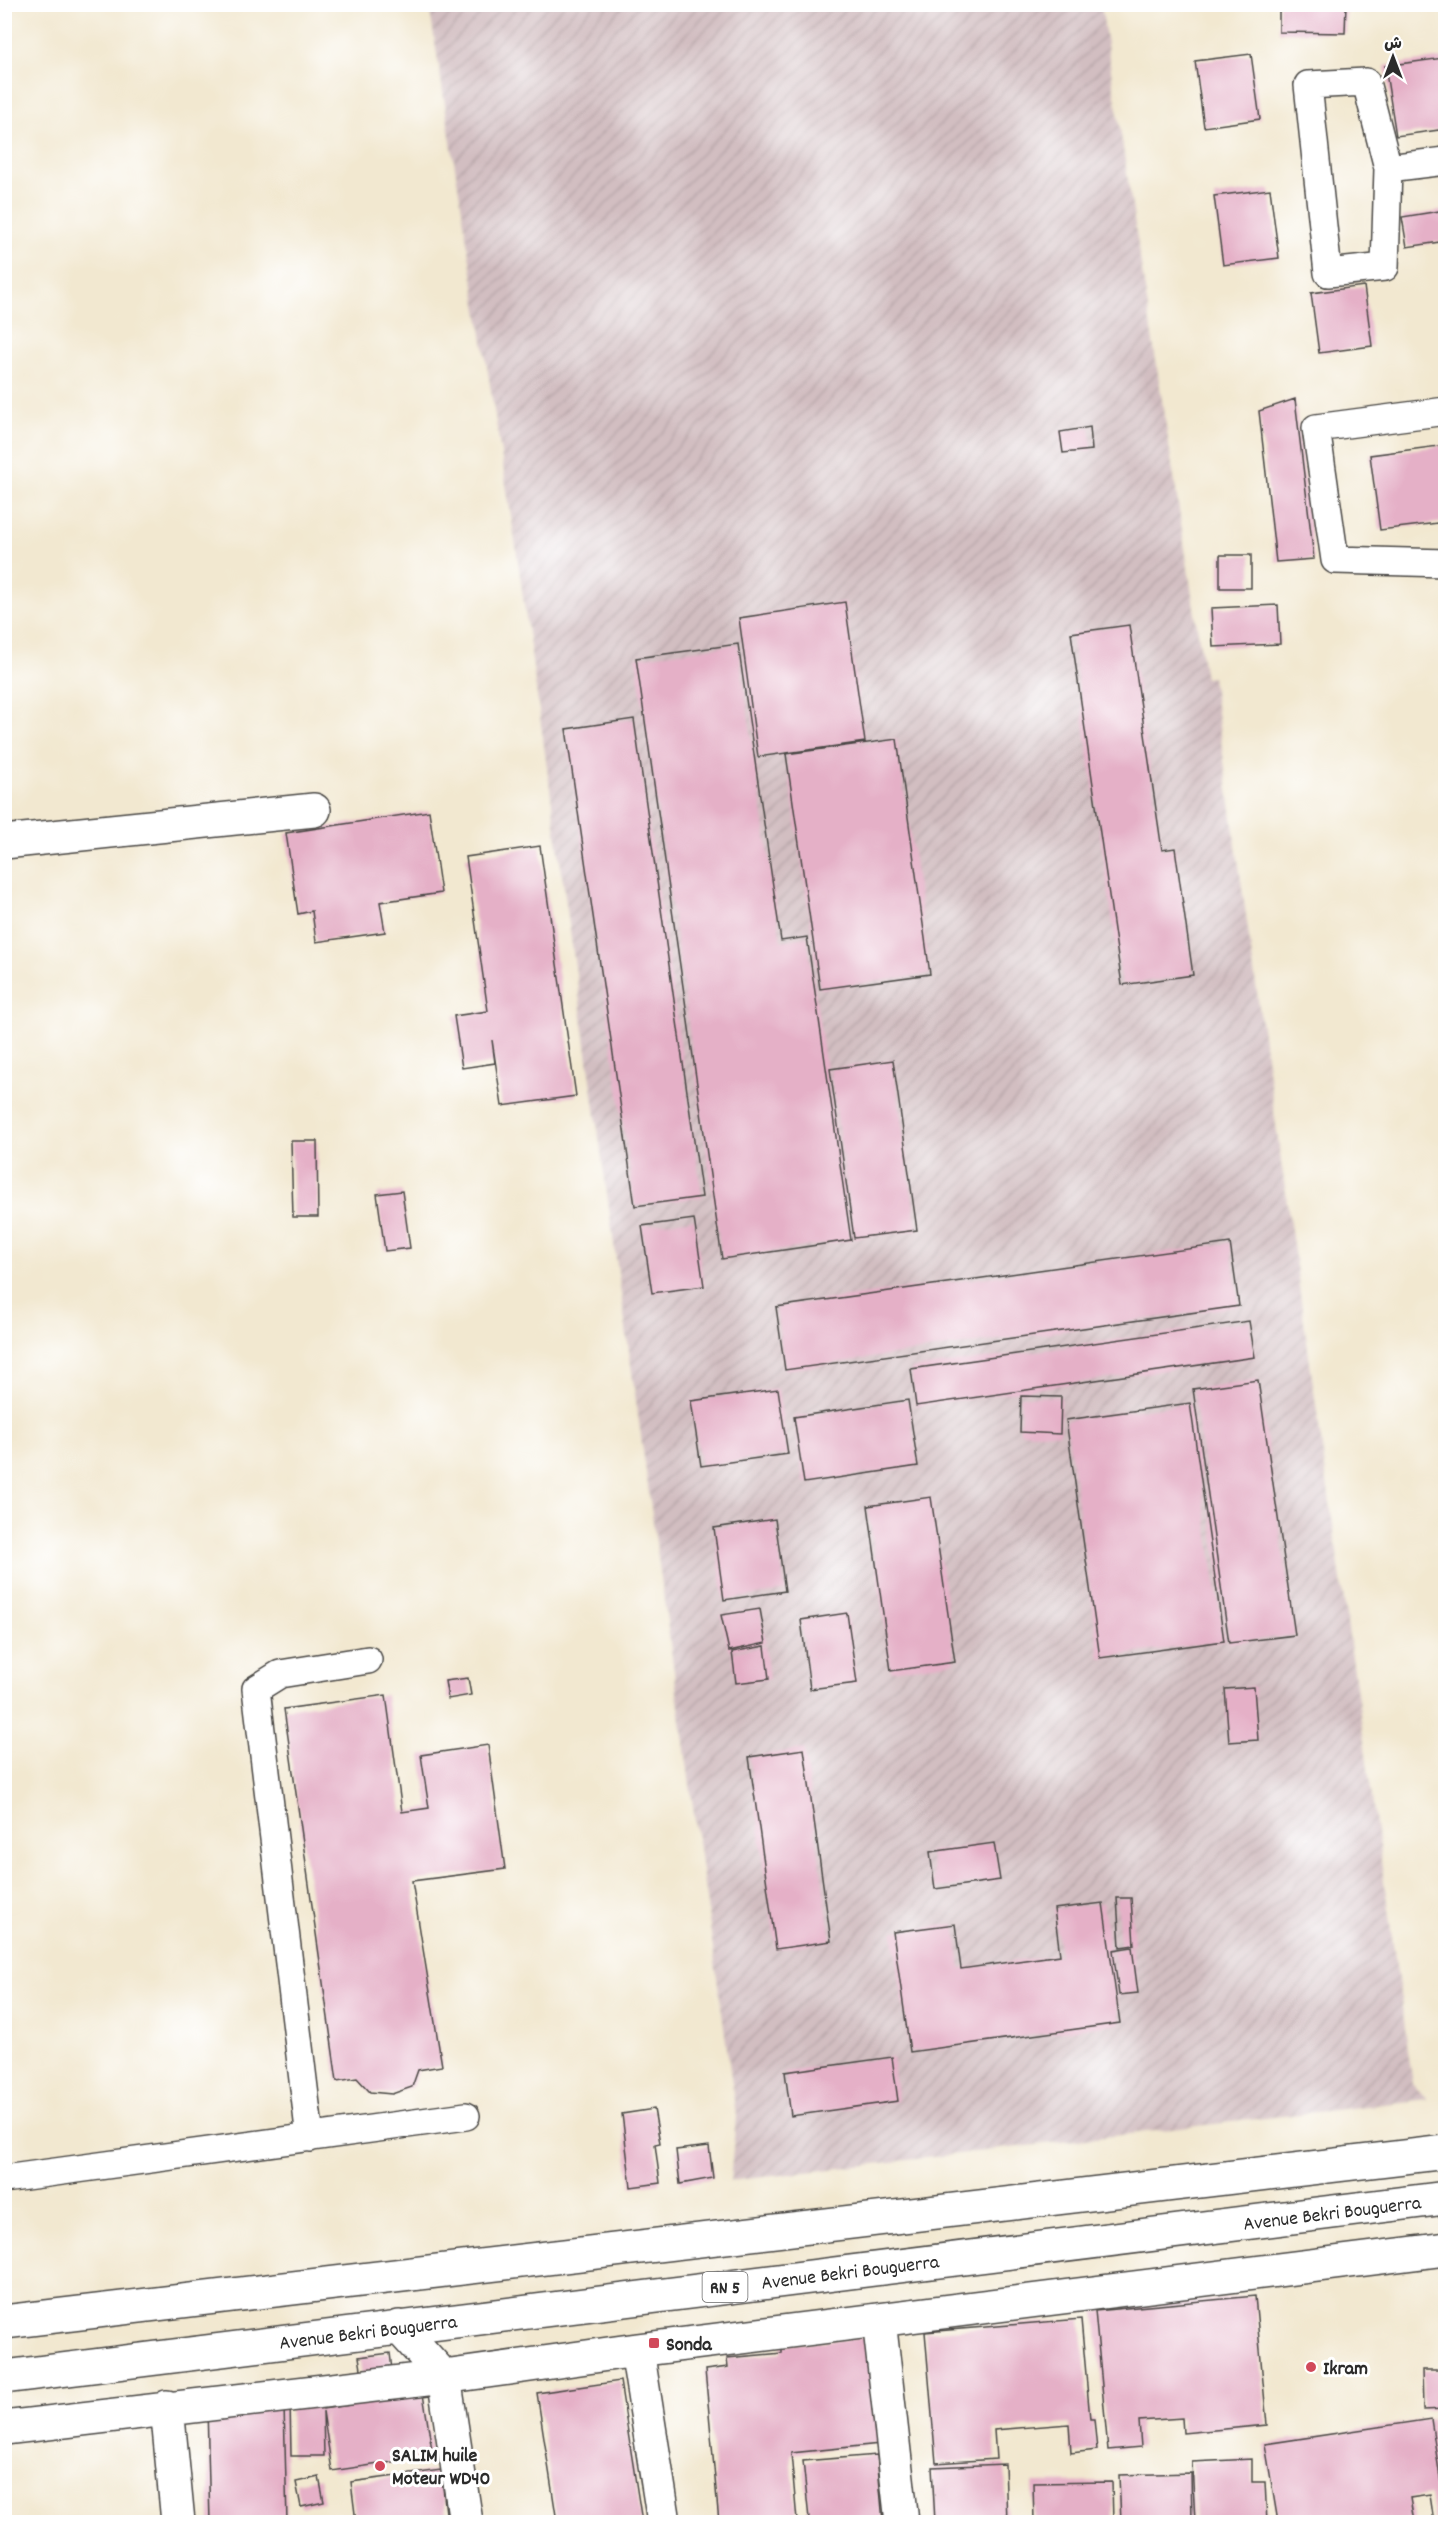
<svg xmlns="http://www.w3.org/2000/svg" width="1450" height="2527" viewBox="0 0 1450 2527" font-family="Dekko,'Playpen Sans Arabic',sans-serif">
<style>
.industrial{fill:url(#industrial-furrows)}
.building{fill:#e5b0c7}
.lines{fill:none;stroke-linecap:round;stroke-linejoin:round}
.lane-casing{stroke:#494744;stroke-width:30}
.street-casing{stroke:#494744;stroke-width:36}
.highway-casing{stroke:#494744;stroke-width:36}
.lane{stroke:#fff;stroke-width:27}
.street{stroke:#fff;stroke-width:33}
.highway{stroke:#fff;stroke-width:33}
.poi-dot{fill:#d1495b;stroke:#fff;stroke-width:2}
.labels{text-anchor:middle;stroke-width:6;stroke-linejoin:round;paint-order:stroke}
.shield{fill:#fff;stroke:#6b6b6b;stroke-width:1.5}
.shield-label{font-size:18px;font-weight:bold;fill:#2b2b2b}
.street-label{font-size:20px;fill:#2b2b2b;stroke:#fff}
.poi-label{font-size:20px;font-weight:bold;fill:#2b2b2b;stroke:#fff;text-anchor:start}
</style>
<defs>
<pattern id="industrial-furrows" width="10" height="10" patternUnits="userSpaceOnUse" patternTransform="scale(1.5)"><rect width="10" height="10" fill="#d2bec1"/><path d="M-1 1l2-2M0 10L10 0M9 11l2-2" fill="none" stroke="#b4a3a6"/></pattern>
</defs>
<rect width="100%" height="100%" fill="#fff"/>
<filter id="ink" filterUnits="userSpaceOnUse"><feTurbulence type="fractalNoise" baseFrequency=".0167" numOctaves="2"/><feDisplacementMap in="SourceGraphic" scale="12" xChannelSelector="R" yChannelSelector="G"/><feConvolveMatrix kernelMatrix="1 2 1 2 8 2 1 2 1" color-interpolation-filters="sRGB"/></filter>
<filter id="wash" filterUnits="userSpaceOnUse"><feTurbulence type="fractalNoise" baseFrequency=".008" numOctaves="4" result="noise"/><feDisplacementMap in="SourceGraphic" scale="24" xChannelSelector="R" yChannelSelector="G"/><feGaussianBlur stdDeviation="1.35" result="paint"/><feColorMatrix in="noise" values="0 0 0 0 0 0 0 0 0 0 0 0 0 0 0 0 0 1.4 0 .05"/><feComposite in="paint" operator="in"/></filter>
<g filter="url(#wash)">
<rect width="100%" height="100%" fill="#f2e8d0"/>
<path class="industrial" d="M 429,5 L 1101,5 L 1205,678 L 1212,677 L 1413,2084 L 1427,2099 L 730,2181 L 736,2117 L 733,2091 L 516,547 Z"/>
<g id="blocks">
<path class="building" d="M 1279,4 L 1346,4 L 1345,33 L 1279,32 Z
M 1251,54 L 1260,119 L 1204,127 L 1195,61 Z
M 1443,58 L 1446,129 L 1396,136 L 1385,66 Z
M 1270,189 L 1279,258 L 1223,265 L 1214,196 Z
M 1446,210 L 1446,241 L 1407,247 L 1402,217 Z
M 1364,286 L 1372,346 L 1319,353 L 1311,293 Z
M 1295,399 L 1314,559 L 1276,562 L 1259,411 Z
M 1090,427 L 1092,450 L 1063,453 L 1060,432 Z
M 1446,445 L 1446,522 L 1380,530 L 1370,455 Z
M 1220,555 L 1251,555 L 1251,588 L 1220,588 Z
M 845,602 L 865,742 L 758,757 L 739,618 Z
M 1278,605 L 1280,644 L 1213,647 L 1211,608 Z
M 1129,625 L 1162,850 L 1175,848 L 1193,975 L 1122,985 L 1071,633 Z
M 738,644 L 781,941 L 807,937 L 851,1240 L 722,1259 L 636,658 Z
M 634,719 L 702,1197 L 635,1206 L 566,729 Z
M 897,739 L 930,974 L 820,989 L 786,754 Z
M 429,811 L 441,893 L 380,902 L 385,932 L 316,942 L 312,911 L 298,914 L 286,833 Z
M 540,846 L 576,1096 L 502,1106 L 492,1040 L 495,1063 L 462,1068 L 454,1016 L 488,1011 L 466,857 Z
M 893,1060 L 917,1230 L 854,1238 L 830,1069 Z
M 291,1141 L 317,1141 L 318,1217 L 293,1217 Z
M 402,1191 L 410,1248 L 385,1251 L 377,1194 Z
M 694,1219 L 704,1286 L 652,1293 L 642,1226 Z
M 1230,1243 L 1239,1306 L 785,1370 L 776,1307 Z
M 1249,1321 L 1255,1357 L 916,1406 L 911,1369 Z
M 1258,1380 L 1295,1635 L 1229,1643 L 1193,1389 Z
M 778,1389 L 788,1454 L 701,1466 L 691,1401 Z
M 1021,1396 L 1061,1397 L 1060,1434 L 1020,1432 Z
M 908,1400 L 918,1466 L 804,1483 L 794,1417 Z
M 1190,1403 L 1224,1641 L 1100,1658 L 1066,1420 Z
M 931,1497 L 955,1662 L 891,1671 L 868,1506 Z
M 775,1519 L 785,1591 L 724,1600 L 714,1528 Z
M 760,1609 L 766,1643 L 729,1651 L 721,1615 Z
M 847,1613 L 857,1683 L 810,1689 L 801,1620 Z
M 765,1646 L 769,1679 L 736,1683 L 732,1652 Z
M 468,1678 L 471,1695 L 448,1699 L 445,1681 Z
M 1254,1687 L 1258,1740 L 1229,1742 L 1225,1689 Z
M 386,1695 L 402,1812 L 429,1808 L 421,1755 L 488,1745 L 505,1869 L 412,1881 L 442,2066 L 418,2070 L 412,2087 L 392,2094 L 370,2092 L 357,2078 L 337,2081 L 284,1709 Z
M 804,1749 L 831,1941 L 776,1949 L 749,1757 Z
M 994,1843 L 1000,1880 L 935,1889 L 930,1852 Z
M 1117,1898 L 1131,1898 L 1134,1945 L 1120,1947 Z
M 1103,1903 L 1120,2023 L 910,2052 L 893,1932 L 955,1924 L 961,1969 L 1060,1955 L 1054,1909 Z
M 1132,1947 L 1138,1993 L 1119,1995 L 1113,1950 Z
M 892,2057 L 898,2101 L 791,2116 L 785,2072 Z
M 654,2109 L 660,2143 L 655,2144 L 660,2183 L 631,2187 L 622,2114 Z
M 709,2146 L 713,2178 L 680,2184 L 676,2150 Z
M 1255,2296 L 1267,2425 L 1183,2433 L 1182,2418 L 1139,2421 L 1141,2447 L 1108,2450 L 1095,2311 Z
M 1081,2319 L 1090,2419 L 1094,2419 L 1097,2450 L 1071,2453 L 1069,2424 L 994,2430 L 996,2459 L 936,2463 L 925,2332 Z
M 871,2337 L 880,2444 L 791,2453 L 797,2521 L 809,2519 L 803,2461 L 877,2455 L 883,2522 L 719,2522 L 705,2370 L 728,2367 L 727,2358 L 782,2353 L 782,2345 Z
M 390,2353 L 393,2378 L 363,2381 L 359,2357 Z
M 1422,2370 L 1446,2370 L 1446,2409 L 1423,2410 Z
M 620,2381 L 642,2522 L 557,2522 L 537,2393 Z
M 423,2394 L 433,2456 L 332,2471 L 323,2411 L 324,2456 L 291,2456 L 290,2399 L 322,2399 L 323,2409 Z
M 284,2406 L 287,2522 L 210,2522 L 207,2407 Z
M 1431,2419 L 1441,2484 L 1446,2484 L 1446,2522 L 1434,2522 L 1430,2495 L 1410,2498 L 1414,2522 L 1278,2522 L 1265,2444 Z
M 1252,2459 L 1252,2482 L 1265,2482 L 1267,2522 L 1195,2522 L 1192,2462 Z
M 1005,2464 L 1007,2522 L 935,2522 L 932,2467 Z
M 441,2470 L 447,2522 L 356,2522 L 351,2482 Z
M 1191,2473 L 1192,2522 L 1121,2522 L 1119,2475 Z
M 319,2477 L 324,2502 L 301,2507 L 296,2482 Z
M 1112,2482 L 1113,2522 L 1034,2522 L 1033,2483 Z"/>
</g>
</g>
<g filter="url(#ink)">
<use href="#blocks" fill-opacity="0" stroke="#494744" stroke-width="1.5"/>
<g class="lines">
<defs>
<path id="lane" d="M 1366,82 L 1388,168 L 1385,267 L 1328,273 L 1308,85 Z
M 1388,168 L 1446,161
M 1446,411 L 1316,428 L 1335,560 L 1446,563
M 310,2138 L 256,1689 L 280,1674 L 368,1660
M 4,2179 L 466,2116"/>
<path id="street" d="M 4,842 L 314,810
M 879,2320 L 902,2522
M 399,2327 L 444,2377 L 466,2522
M 637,2350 L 664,2522
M 167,2407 L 178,2522
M 4,2428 L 444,2377 L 637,2350 L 1446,2249"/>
<path id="highway" d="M 4,2322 L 1446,2152
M 4,2377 L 1446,2198"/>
</defs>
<use href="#lane" class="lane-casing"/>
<use href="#street" class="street-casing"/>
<use href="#highway" class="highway-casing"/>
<use href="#lane" class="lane"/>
<use href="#street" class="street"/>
<use href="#highway" class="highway"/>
</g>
</g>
<g class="poi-dot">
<rect x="648" y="2337" width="12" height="12" rx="3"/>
<circle cx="1311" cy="2367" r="6"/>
<circle cx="380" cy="2466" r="6"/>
</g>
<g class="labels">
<rect class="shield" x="702.5" y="2272" width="45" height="30" rx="4.5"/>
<g class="shield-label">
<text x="725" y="2293">RN 5</text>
</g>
<g class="street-label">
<text transform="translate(1332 2212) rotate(-7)" y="7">Avenue Bekri Bouguerra</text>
<text transform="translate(850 2271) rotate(-7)" y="7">Avenue Bekri Bouguerra</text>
<text transform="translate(368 2331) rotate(-7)" y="7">Avenue Bekri Bouguerra</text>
</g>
<g class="poi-label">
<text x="666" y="2350">Sonda</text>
<text x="1323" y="2374">Ikram</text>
<text x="392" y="2461">SALIM huile<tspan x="392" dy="23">Moteur WD40</tspan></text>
</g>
</g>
<rect width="1450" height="2527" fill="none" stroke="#fff" stroke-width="24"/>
<g transform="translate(1393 57)" stroke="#ffffff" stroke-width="4.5" paint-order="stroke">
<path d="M0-4.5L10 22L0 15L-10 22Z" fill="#2b2b2b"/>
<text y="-9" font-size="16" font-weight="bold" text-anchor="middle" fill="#2b2b2b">ش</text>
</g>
</svg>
